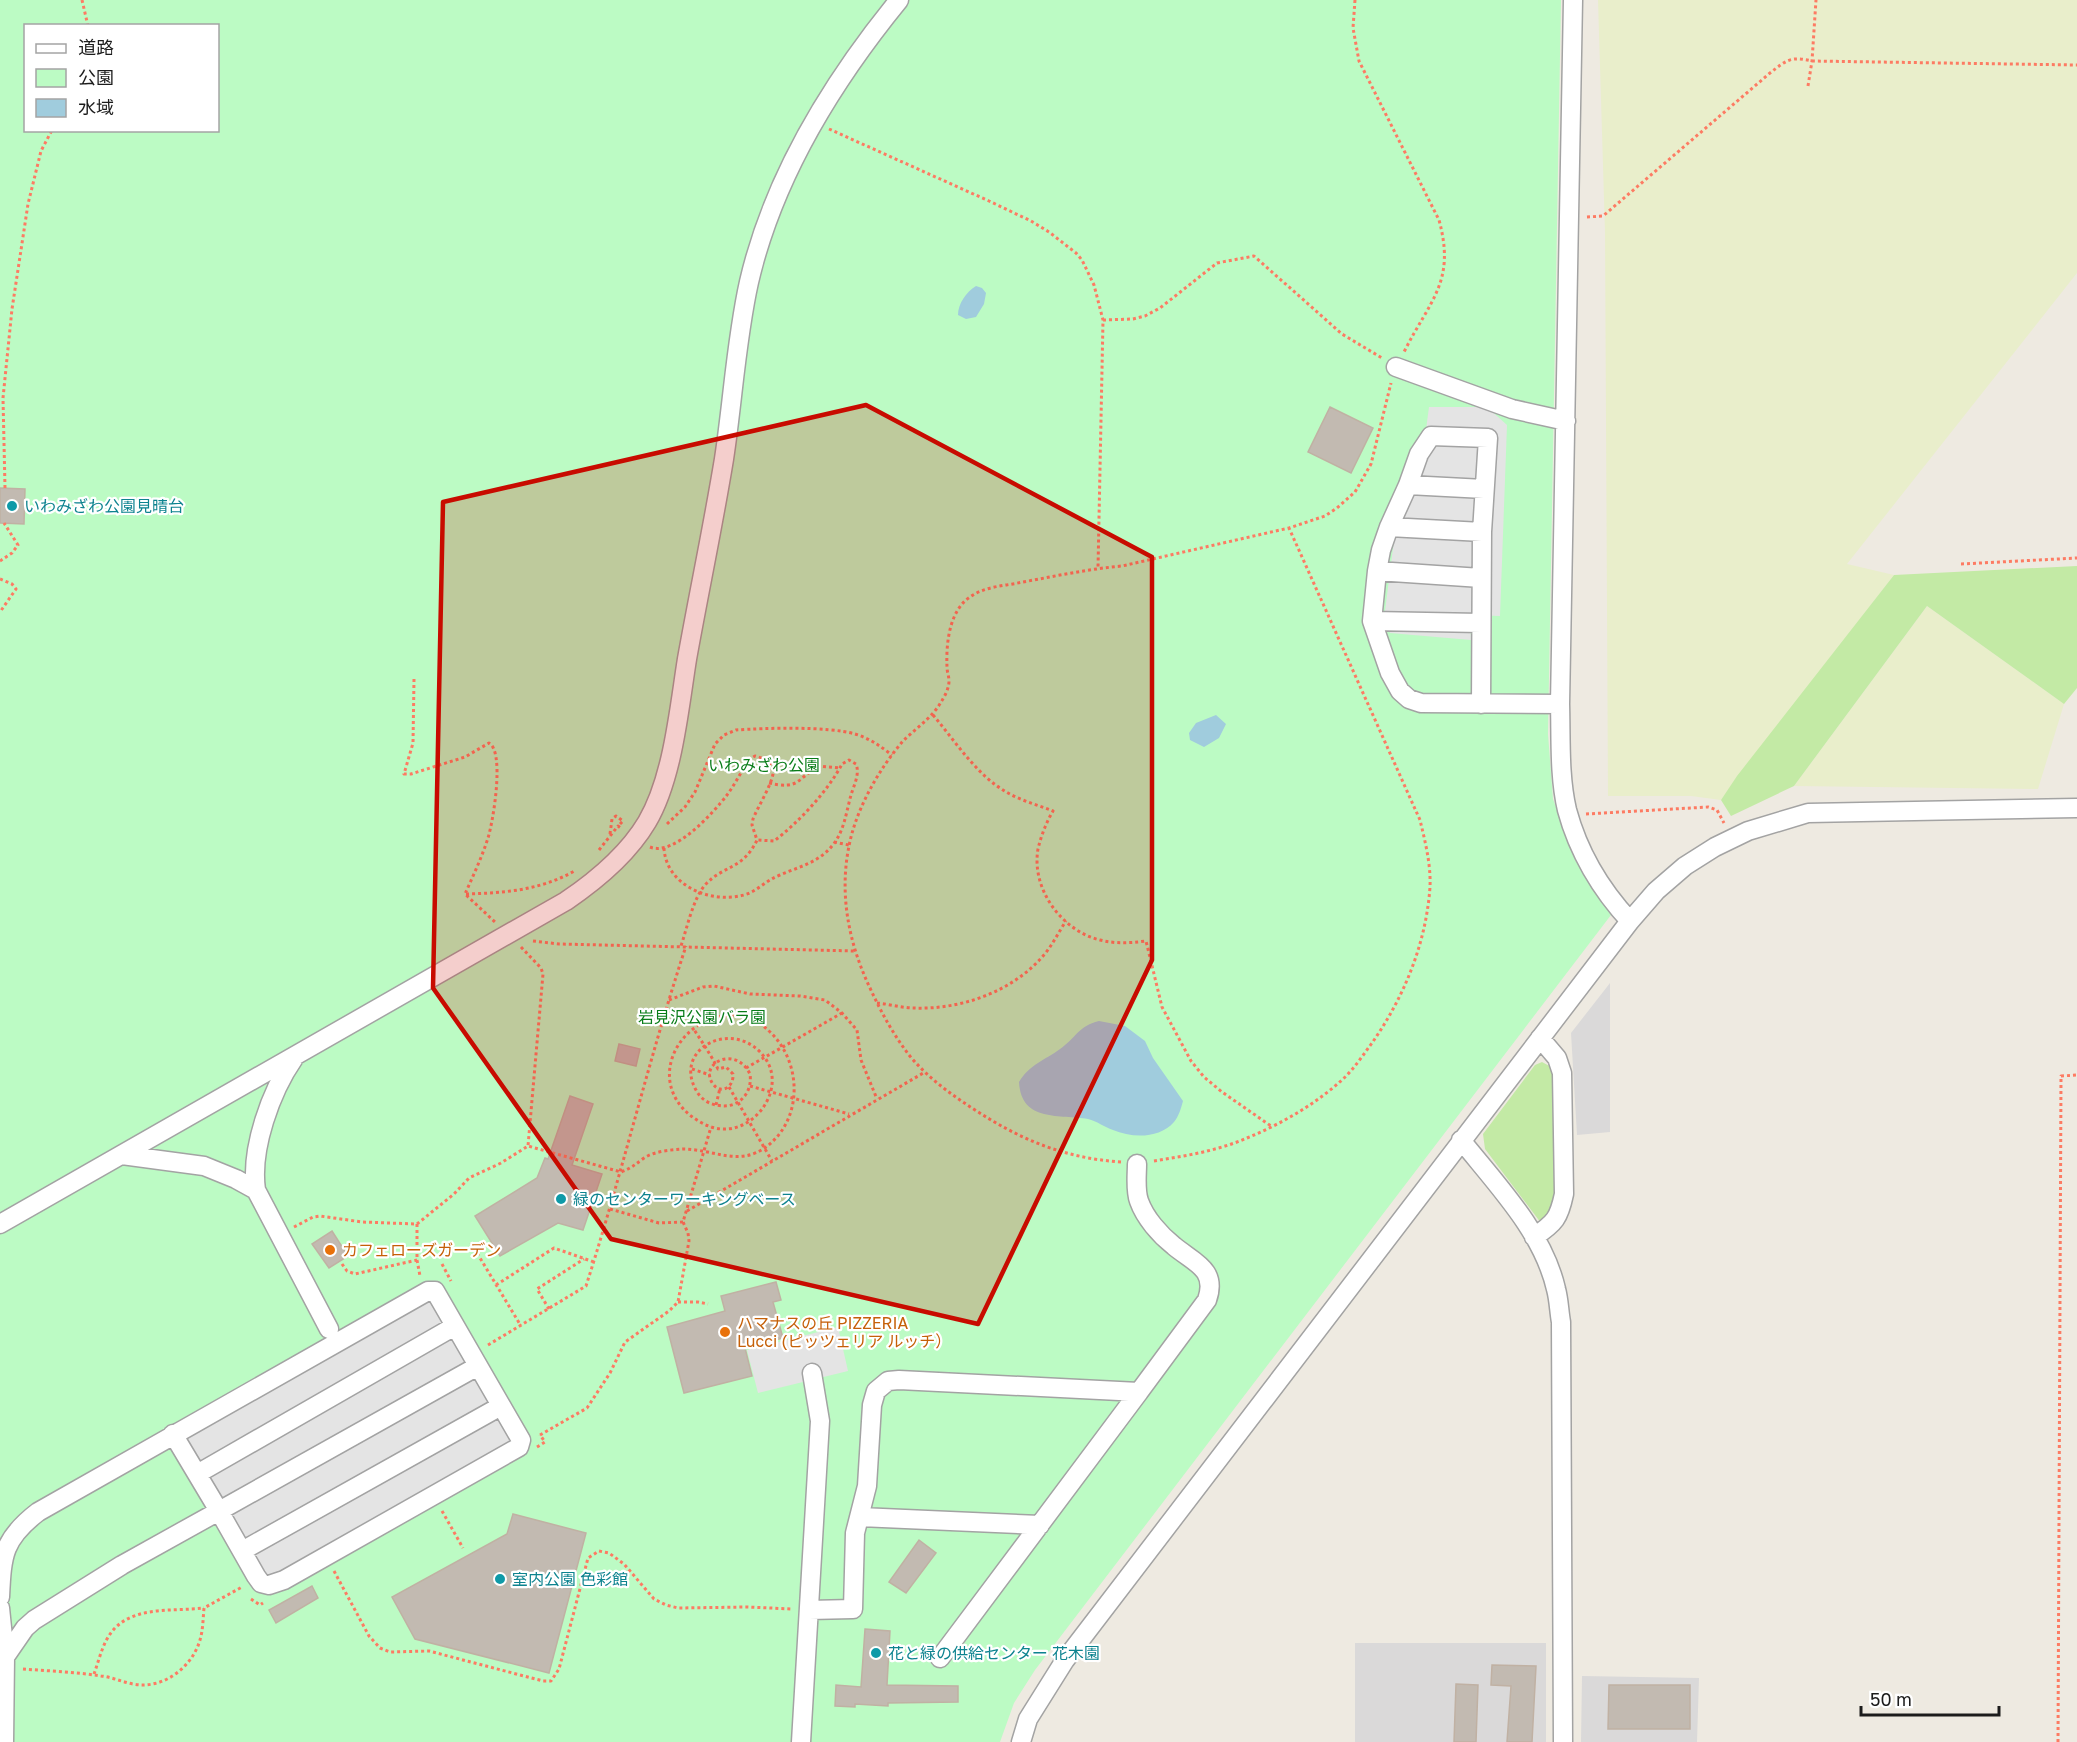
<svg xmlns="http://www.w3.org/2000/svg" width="2077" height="1742" viewBox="0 0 2077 1742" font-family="'Golos Text','Noto Sans JP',sans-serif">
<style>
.residential{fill:#dad9d9}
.farmland{fill:#e9eecb}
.grass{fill:#c3eaa5}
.park{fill:#bcfbc4;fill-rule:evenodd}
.parking{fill:#e4e4e4}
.water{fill:#a0ccdd}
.building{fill:#c2bab1;stroke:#c0b1a3;stroke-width:1.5}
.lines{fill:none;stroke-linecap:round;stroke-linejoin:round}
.minor-casing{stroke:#a3a3a3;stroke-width:21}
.path{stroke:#fd7b63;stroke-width:3;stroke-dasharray:3 3;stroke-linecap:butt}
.minor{stroke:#fff;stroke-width:18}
.marked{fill:#c80b00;fill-opacity:0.2;stroke:#c80b00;stroke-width:4.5;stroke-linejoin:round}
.culture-dot{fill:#0f9aa8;stroke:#fff;stroke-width:2}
.food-dot{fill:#e8710a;stroke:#fff;stroke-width:2}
.labels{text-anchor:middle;stroke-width:4.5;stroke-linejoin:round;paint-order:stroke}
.culture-label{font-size:16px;fill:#0d838f;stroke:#fff;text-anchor:start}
.park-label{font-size:16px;fill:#087c18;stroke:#fff}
.food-label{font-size:16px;fill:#c56008;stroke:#fff;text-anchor:start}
</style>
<rect width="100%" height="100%" fill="#eeeae1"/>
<path class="residential" d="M 1610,983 L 1610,1132 L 1577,1135 L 1571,1033 Z
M 1355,1643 L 1546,1643 L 1546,1742 L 1355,1742 Z
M 1582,1676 L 1699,1678 L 1697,1742 L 1581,1742 Z"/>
<path class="farmland" d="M 1598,0 L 2077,0 L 2077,273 L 1847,564 L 1894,575 L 1721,800 L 1691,796 L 1608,796 L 1605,232 Z
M 1927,606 L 2064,704 L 2038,789 L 1794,786 Z"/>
<path class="grass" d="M 2077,566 L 2077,688 L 2064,704 L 1927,606 L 1794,786 L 1731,816 L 1721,800 L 1737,776 L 1894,575 Z
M 1542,1062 L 1555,1069 L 1557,1203 L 1554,1213 L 1541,1223 L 1485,1149 L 1483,1134 L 1535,1065 Z"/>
<path class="park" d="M 0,0 L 1561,0 L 1548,734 L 1553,799 L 1575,860 L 1611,915 L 1035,1670 L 1014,1703 L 1000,1742 L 0,1742 ZM 26,26 L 218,26 L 218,130 L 26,130 Z"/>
<path class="parking" d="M 1429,407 L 1487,407 L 1507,425 L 1500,616 L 1470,615 L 1471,640 L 1390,633 L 1390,611 L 1385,611 L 1397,517 L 1419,482 Z
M 425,1282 L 440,1283 L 530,1438 L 522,1451 L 272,1594 L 180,1426 Z
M 838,1327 L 848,1371 L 758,1393 L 747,1350 Z"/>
<path class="water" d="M 976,286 L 982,288 L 986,293 L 984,304 L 976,317 L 966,319 L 958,315 C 958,304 966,292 976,286 Z
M 1216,715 L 1226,724 L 1219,738 L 1204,747 L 1190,740 L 1189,733 L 1196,723 Z
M 1099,1021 L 1125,1026 L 1145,1041 L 1153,1058 L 1183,1101 C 1181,1108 1179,1116 1174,1122 C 1159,1139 1132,1138 1113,1130 C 1104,1127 1097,1121 1088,1119 C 1061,1114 1021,1123 1019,1082 C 1029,1065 1045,1060 1060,1049 C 1076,1038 1078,1026 1099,1021 Z"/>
<path class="building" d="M 1330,407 L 1373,428 L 1351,473 L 1308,452 Z
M 0,488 L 25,489 L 24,524 L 0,523 Z
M 619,1044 L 640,1049 L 636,1066 L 615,1061 Z
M 570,1096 L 593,1104 L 572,1165 L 602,1174 L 583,1230 L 558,1223 L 500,1256 L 475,1216 L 537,1178 L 545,1158 L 548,1159 Z
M 332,1231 L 348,1256 L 329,1268 L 312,1244 Z
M 776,1282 L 781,1300 L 773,1302 L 783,1338 L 745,1348 L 752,1376 L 684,1393 L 667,1327 L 725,1311 L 721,1296 Z
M 513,1514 L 586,1533 L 549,1673 L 415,1639 L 392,1597 L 507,1534 Z
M 919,1540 L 936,1553 L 906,1593 L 889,1582 Z
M 312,1586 L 318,1598 L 276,1623 L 269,1610 Z
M 865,1629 L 890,1631 L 887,1685 L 958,1686 L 958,1702 L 888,1703 L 888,1706 L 855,1704 L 855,1707 L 835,1706 L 836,1685 L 861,1687 Z
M 1492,1665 L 1536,1666 L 1532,1742 L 1507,1742 L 1511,1686 L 1491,1685 Z
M 1456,1684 L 1478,1685 L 1476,1742 L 1454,1742 Z
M 1609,1685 L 1690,1685 L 1690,1729 L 1608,1729 Z"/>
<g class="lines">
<defs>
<path id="minor" d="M 1573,0 L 1560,704 C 1561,738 1559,776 1567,810 C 1578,851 1601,890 1630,921
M 1396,367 L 1512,409 L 1566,421
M 1408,485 L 1484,489
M 1389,527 L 1482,532
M 1377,571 L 1481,578
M 1372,621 L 1481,623
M 1481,704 L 1482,532 L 1488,438 L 1431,436 L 1419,454 L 1408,485 L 1389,527 L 1381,550 L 1377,571 L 1372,621 L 1390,673 L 1400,691 L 1409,699 L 1421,703 L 1560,704
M 294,1058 C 271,1091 250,1149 256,1190 L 329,1329
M 1461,1140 C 1497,1185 1543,1232 1556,1289 C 1559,1300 1559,1311 1561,1322 L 1563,1742
M 122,1155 L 204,1166 L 236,1179 L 256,1190
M 1137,1164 C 1137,1175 1135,1190 1139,1201 C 1145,1218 1160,1235 1174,1246 C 1193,1262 1218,1269 1207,1300 L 1139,1392
M 0,1224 L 566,901 C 597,880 628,854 647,822 C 673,778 679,709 687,659 C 699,592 713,526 724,459 C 733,400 736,340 749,282 C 773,178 832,82 899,0
M 1534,1237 C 1555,1223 1559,1218 1564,1194 L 1562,1073 L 1557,1058 L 1540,1038
M 173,1434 L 219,1511 L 478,1366
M 197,1474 L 455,1326
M 860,1517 L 1040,1525
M 242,1551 L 501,1406
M 0,1597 C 2,1555 3,1539 38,1512 L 428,1291 L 435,1291 L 521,1440 L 519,1447 L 284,1580 L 269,1585 L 261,1583 L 256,1576 L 219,1511 L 122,1565 L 34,1620 L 25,1628 L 5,1657
M 0,1608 L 5,1657 L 4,1742
M 809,1610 L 853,1609 L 855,1533 L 867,1486 L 872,1405 L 876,1391 L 888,1381 L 899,1380 L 1139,1392 L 940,1658
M 801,1742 L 820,1421 L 812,1373
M 1021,1742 L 1028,1719 L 1065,1660 L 1630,921 L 1656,891 L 1685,866 L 1715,847 L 1748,831 L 1808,813 L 2077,808"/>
</defs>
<use href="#minor" class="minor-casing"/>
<path class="path" d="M 82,0 L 88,26
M 1355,0 L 1353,28 L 1359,61 L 1439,220 C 1456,282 1430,300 1404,352
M 1808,86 L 1812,61 L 1816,0
M 829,129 L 989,201 L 1031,221 L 1049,232 L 1076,253 L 1082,260 L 1094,285 L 1103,320 L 1098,568
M 1587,217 L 1603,216 L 1770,73 C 1787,60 1790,56 1812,61 L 2077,65
M 1103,320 L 1133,319 L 1145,316 L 1160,308 L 1217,263 L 1254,256 L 1342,334 L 1382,358
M 5,488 L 3,398 L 12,309 L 28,204 L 41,151 L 52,130
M 0,561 L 12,553 L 18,545 L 4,523
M 1961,564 L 2077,558
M 0,579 L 12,584 L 16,589 L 0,612
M 414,679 L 413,743 L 404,774 L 411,774 L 465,757 L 489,743 C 505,752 493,822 488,838 C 482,857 473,876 465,894 L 495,922
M 933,715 C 956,742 977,776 1008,793 C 1022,801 1038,805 1053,811 C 1046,823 1041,836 1038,849 C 1031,889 1062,931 1100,940 C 1116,944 1130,943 1146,941 L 1162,1007 L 1191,1061 L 1204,1077 L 1222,1092 L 1271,1126
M 769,783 C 800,790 796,779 819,766 L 840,768
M 1586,814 L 1708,807 L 1717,810 L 1724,823
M 667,824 L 685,807 L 695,792 L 715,744 L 724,735 L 736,730 C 766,728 828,726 855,734 C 869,738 880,746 892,755
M 610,834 L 612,819 L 616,816 L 623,821 L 618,826
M 834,842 L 849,845
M 650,847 C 674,857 714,812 727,795 C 736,783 741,771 750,759 L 755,756 C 762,758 772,761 773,770 C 775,780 757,808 753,819 L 752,825 L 757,840 C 743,870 723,865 705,885 C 693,899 687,928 681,946
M 664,848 C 666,886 711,904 744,895 C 758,891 766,880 780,875 C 798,867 818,863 832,846 C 844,832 846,813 851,795 C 854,785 860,774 856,764 L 849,760 L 842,764 C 828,791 798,823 774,841 L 757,840
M 599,850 L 618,826 L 622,829
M 466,894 C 505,893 542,890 576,870
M 533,941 L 559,944 L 855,951
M 521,947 L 541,968 L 543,974 L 528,1146
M 669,1000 L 703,987 L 714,986 L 750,994 L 800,996 L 825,1000 L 842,1013 L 857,1030 L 861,1060 L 877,1099
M 877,1003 C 889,1004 902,1008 914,1008 C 960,1010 1012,992 1043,956 C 1052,946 1058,933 1066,921
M 746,1068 L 842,1013
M 692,1069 L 710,1075
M 750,1086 L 849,1114
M 729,1087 L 772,1161
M 716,1105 L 720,1088
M 1154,1161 C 1185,1156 1217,1151 1247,1138 C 1281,1124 1316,1104 1343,1079 C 1354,1069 1363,1055 1372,1043 C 1404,997 1426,944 1430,887 C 1431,864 1425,841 1420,820 L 1289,528
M 1121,1162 C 1063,1158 1019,1139 972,1108 C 949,1093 927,1077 909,1055 C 893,1034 881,1012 870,988 C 849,944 839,895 849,846 C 856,809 879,769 903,741 C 916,728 932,718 941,702 C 945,696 949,688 949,681 C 949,676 947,672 947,667 C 946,644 949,611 970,597 C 985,586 1005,586 1023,582 C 1056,576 1088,569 1122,566 L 1289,528 L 1325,516 L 1337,508 L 1355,492 L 1371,464 L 1391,383
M 610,1209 L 659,1223 L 683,1222
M 687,1211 L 925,1072
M 417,1224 L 417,1260 L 420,1276
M 294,1227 L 313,1217 L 320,1216 L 362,1222 L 417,1224 L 454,1194 L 469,1178 L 501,1163 L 528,1146 L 621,1172 C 630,1169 636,1164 644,1158 C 655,1151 670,1150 683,1149 C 713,1149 739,1167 766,1147 C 804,1119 802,1061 769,1031 C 762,1024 752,1018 742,1016 C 684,1008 642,1077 691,1116 C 698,1121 706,1126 715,1128 C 752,1137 788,1090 765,1058 C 736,1017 672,1047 696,1090 C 700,1098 708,1104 717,1105 C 737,1110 753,1094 750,1074 C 735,1044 698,1064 713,1084 C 721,1095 734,1087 733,1074 L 726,1067 L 718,1069 C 711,1055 702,1042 693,1028
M 471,1243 L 521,1326
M 342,1264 L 347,1271 L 355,1274 L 417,1260
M 442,1264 L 451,1281
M 496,1285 L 554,1248 L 594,1262
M 678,1302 L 698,1302 L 708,1304
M 549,1309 L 537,1289 L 584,1259
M 488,1345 L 586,1286 C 622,1174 649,1058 686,946
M 540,1435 L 587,1408 L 610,1373 L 625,1342 L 669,1311 L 678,1302 L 689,1241 L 688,1233 L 683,1222 L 711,1127
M 537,1447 L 545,1442 L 540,1435
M 442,1511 L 463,1548
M 334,1571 L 369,1636 L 380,1648 L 390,1652 L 429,1651 L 543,1681 L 551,1681 L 559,1669 L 588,1558 L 599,1551 L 609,1553 L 624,1564 L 654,1599 L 666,1605 L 678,1608 L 748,1607 L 792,1609
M 251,1599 L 260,1605 L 263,1603
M 23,1669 C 49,1671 76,1672 101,1676 C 112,1677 122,1682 133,1684 C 162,1690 192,1668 200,1640 C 203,1630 203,1619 204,1608 L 242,1587
M 94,1674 C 98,1663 101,1650 107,1639 C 126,1604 171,1612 204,1608
M 2058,1742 L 2061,1076 L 2077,1075"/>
<use href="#minor" class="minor"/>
</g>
<path class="marked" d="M 866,405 L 1152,557 L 1152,960 L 978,1324 L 611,1239 L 433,988 L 443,502 Z"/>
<g class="culture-dot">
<circle cx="12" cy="506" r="6"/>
<circle cx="561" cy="1199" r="6"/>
<circle cx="500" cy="1579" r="6"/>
<circle cx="876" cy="1653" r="6"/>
</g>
<g class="food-dot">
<circle cx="330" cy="1250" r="6"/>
<circle cx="725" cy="1332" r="6"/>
</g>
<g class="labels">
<g class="culture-label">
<text x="24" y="512">いわみざわ公園見晴台</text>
<text x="573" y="1205">緑のセンターワーキングベース</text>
<text x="512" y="1585">室内公園 色彩館</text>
<text x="888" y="1659">花と緑の供給センター 花木園</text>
</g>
<g class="park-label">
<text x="764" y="771">いわみざわ公園</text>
<text x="702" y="1023">岩見沢公園バラ園</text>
</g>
<g class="food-label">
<text x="342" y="1256">カフェローズガーデン</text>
<text x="737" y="1329">ハマナスの丘 PIZZERIA<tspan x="737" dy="18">Lucci (ピッツェリア ルッチ）</tspan></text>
</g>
</g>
<rect x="24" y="24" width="195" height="108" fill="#ffffff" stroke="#a4a4a4" stroke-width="1.5"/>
<rect x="36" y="44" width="30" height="9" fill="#ffffff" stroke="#a4a4a4" stroke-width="1.5"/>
<text x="78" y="54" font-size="18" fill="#1c1c1c">道路</text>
<rect x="36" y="69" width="30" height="18" fill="#bcfbc4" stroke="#a4a4a4" stroke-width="1.5"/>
<text x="78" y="84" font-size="18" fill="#1c1c1c">公園</text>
<rect x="36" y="99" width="30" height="18" fill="#a0ccdd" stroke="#a4a4a4" stroke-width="1.5"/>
<text x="78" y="114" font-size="18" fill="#1c1c1c">水域</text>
<path d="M1861 1706v9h138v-9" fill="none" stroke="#1c1c1c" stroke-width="3"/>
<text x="1870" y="1706" font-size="18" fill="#1c1c1c" stroke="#ffffff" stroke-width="4.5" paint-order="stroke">50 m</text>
</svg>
